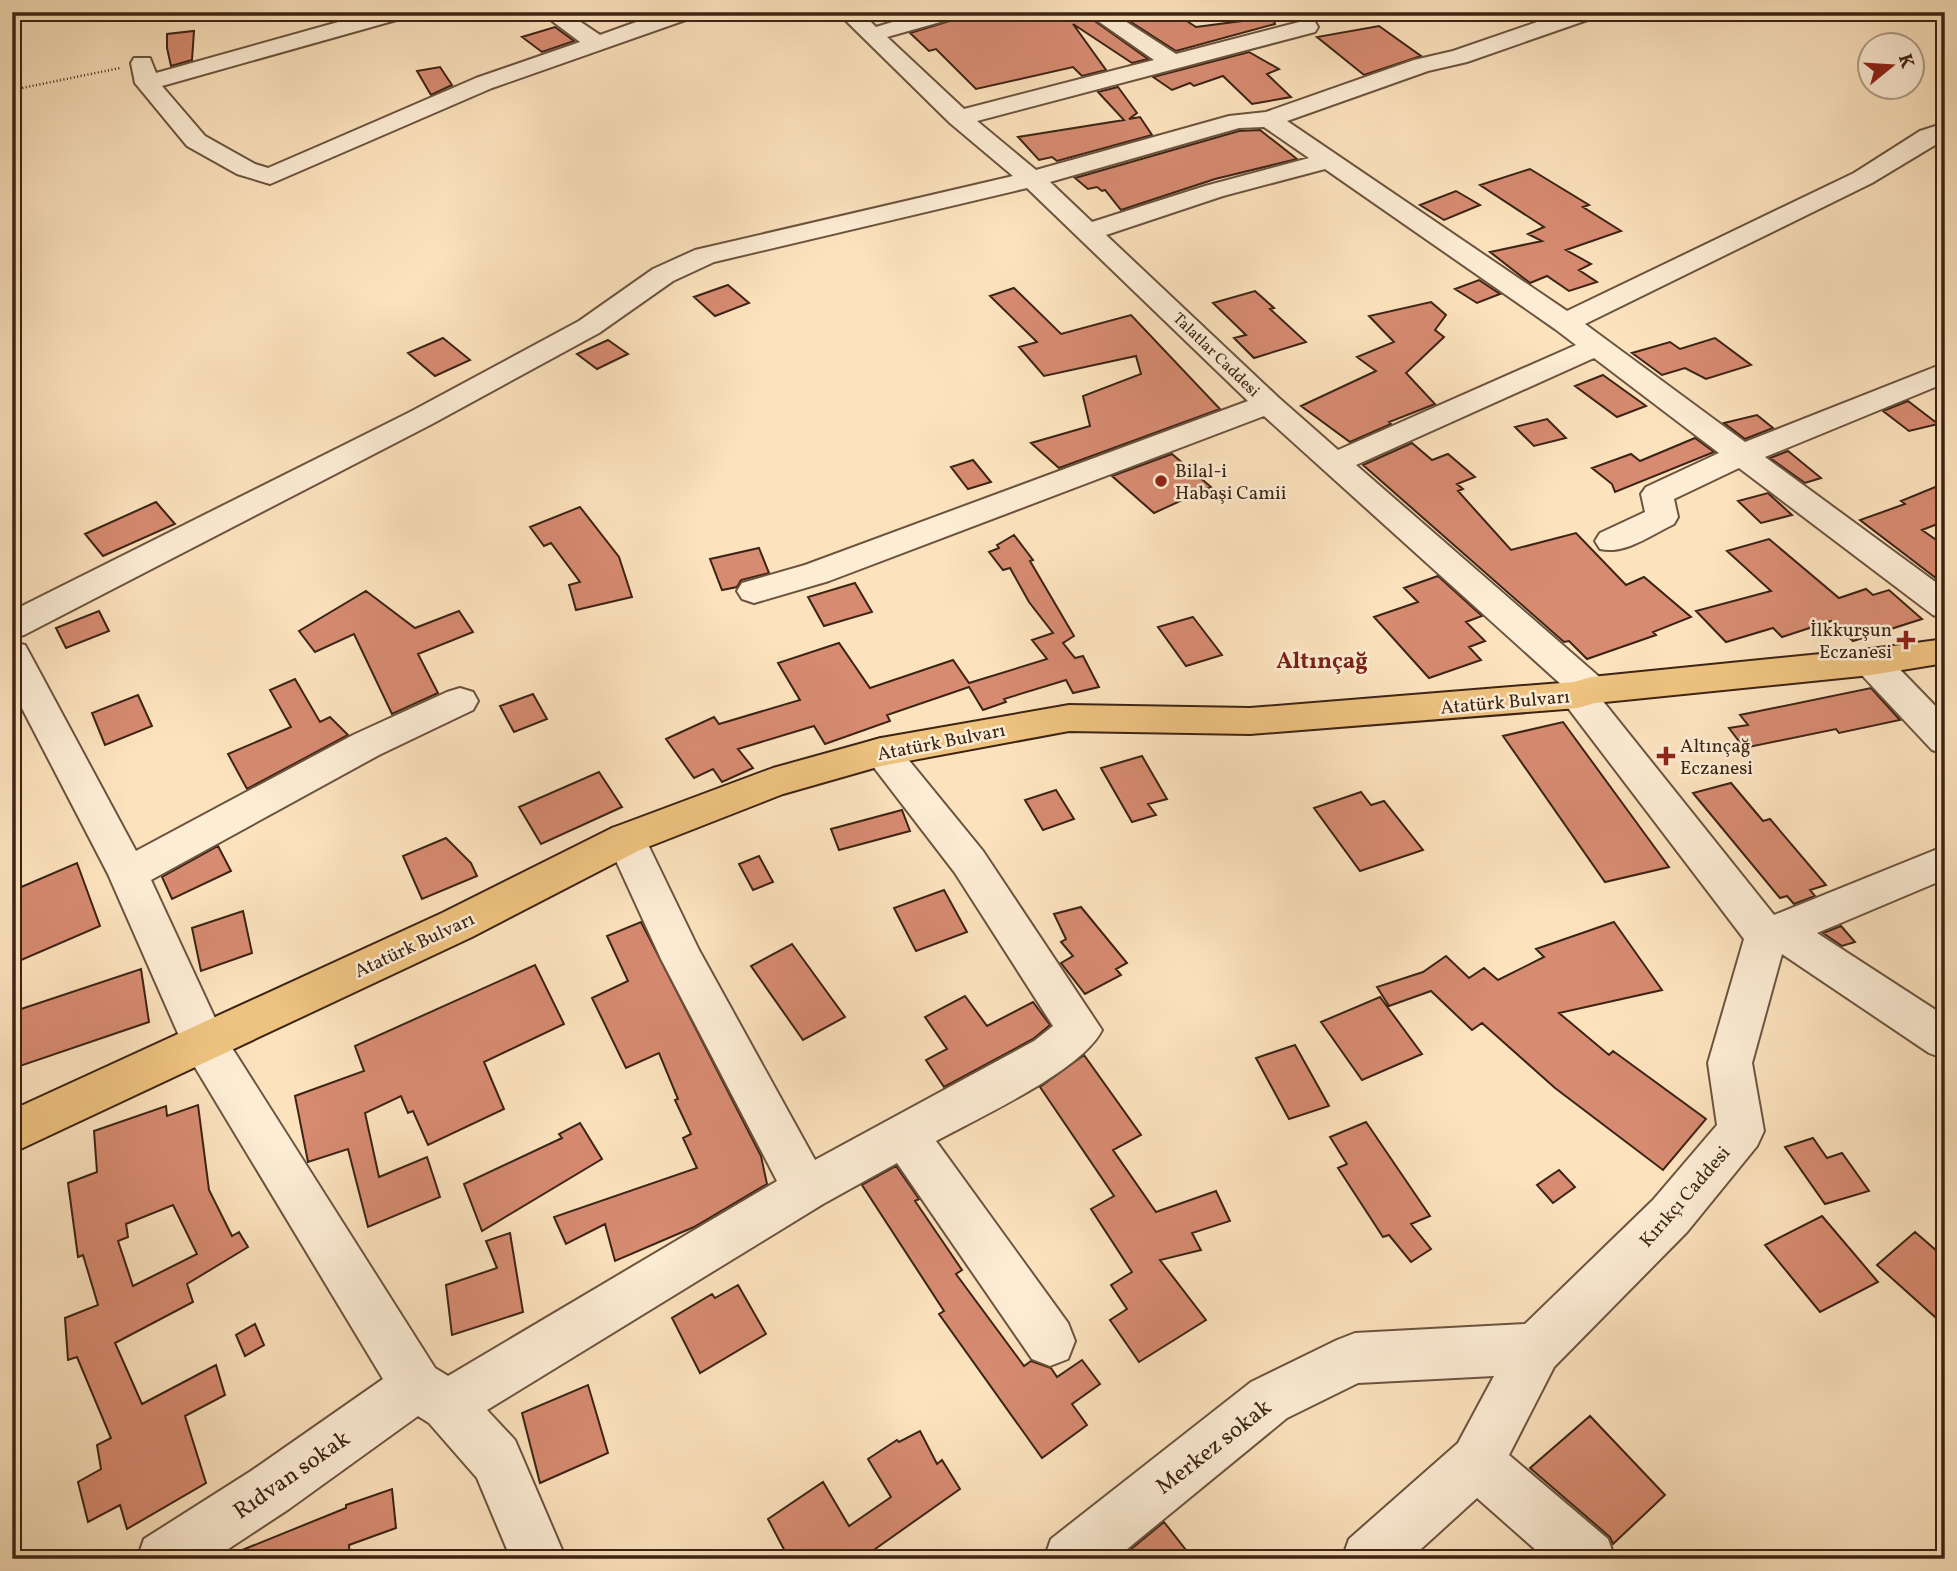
<svg xmlns="http://www.w3.org/2000/svg" width="1957" height="1571" viewBox="0 0 1957 1571" font-family="Vollkorn,serif">
<style>
.building{fill:#d78b71;stroke:#3c2314;stroke-width:2;fill-rule:evenodd}
.lines{fill:none;stroke-linecap:round;stroke-linejoin:round}
.minor-casing{stroke:#6c533e;stroke-width:4}
.major-casing{stroke:#3c2314;stroke-width:4}
.path{stroke:#3c2314;stroke-width:2.5;stroke-dasharray:1 2.5;stroke-linecap:butt}
.minor{fill:#fdedd5;fill-rule:evenodd}
.major{fill:#eec27f;fill-rule:evenodd}
.poi-dot{fill:#8f2418;stroke:#fdedd5;stroke-width:2.5}
.labels{text-anchor:middle;stroke-width:5;stroke-linejoin:round;paint-order:stroke}
.far-street-label{font-size:16px;fill:#3c2314;stroke:#fdedd5}
.poi-label{font-size:19px;fill:#3c2314;stroke:#fdedd5;text-anchor:start}
.street-label{font-size:19px;fill:#3c2314;stroke:#fdedd5}
.quarter-label{font-size:23px;font-weight:bold;fill:#7a1f14;stroke:#fdedd5}
.near-street-label{font-size:23px;fill:#3c2314;stroke:#fdedd5}
</style>
<rect width="100%" height="100%" fill="#fce3be"/>
<filter id="stains"><feTurbulence type="fractalNoise" baseFrequency=".00286" numOctaves="4"/><feColorMatrix values="0 0 0 0 .2 0 0 0 0 .09 0 0 0 0 .02 0 0 0 .5 -.17"/></filter>
<radialGradient id="worn" r=".72"><stop offset=".6" stop-color="#630" stop-opacity="0"/><stop offset="1" stop-color="#630" stop-opacity=".3"/></radialGradient>
<path class="building" d="M 979,12 L 1082,12 L 1148,59 L 1132,63 L 1073,24 L 1106,70 L 1082,76 L 1073,67 L 976,89 L 936,49 L 929,51 L 910,33 Z
M 1131,12 L 1173,12 L 1196,27 L 1273,17 L 1275,24 L 1176,51 L 1120,15 Z
M 1379,26 L 1421,56 L 1364,75 L 1317,37 Z
M 555,27 L 574,41 L 542,52 L 522,37 Z
M 194,31 L 192,60 L 171,66 L 167,48 L 167,34 Z
M 1249,52 L 1279,69 L 1267,74 L 1291,97 L 1252,104 L 1223,76 L 1194,86 L 1190,83 L 1172,90 L 1153,77 Z
M 440,67 L 452,85 L 431,95 L 417,71 Z
M 1118,87 L 1137,113 L 1129,119 L 1140,117 L 1152,135 L 1057,161 L 1052,157 L 1039,160 L 1018,137 L 1124,120 L 1098,92 Z
M 1260,130 L 1297,159 L 1215,179 L 1121,210 L 1105,190 L 1102,191 L 1097,187 L 1088,189 L 1075,178 L 1239,131 Z
M 1530,169 L 1589,205 L 1583,207 L 1621,231 L 1566,250 L 1591,264 L 1579,270 L 1597,282 L 1569,291 L 1547,276 L 1530,283 L 1490,252 L 1542,241 L 1528,234 L 1544,227 L 1480,185 Z
M 1456,191 L 1480,205 L 1444,220 L 1420,205 Z
M 1479,280 L 1500,294 L 1477,303 L 1455,289 Z
M 728,285 L 749,303 L 715,316 L 694,297 Z
M 1014,288 L 1061,334 L 1131,315 L 1220,409 L 1059,468 L 1031,443 L 1090,426 L 1083,396 L 1141,374 L 1136,356 L 1044,376 L 1019,347 L 1037,342 L 990,296 Z
M 1255,291 L 1274,308 L 1270,309 L 1306,342 L 1254,358 L 1234,338 L 1246,335 L 1213,303 Z
M 1431,302 L 1446,315 L 1435,330 L 1444,337 L 1406,373 L 1435,404 L 1389,422 L 1391,424 L 1350,442 L 1301,406 L 1376,371 L 1357,357 L 1394,342 L 1369,316 Z
M 443,338 L 470,360 L 435,376 L 408,353 Z
M 1715,338 L 1751,365 L 1706,379 L 1685,368 L 1662,375 L 1632,353 L 1670,342 L 1680,349 Z
M 608,340 L 628,354 L 597,369 L 577,354 Z
M 1603,375 L 1646,406 L 1617,417 L 1575,386 Z
M 1908,401 L 1938,424 L 1909,431 L 1883,411 Z
M 1757,415 L 1773,428 L 1745,439 L 1724,423 Z
M 1547,419 L 1566,438 L 1534,446 L 1515,427 Z
M 1695,438 L 1714,452 L 1615,492 L 1612,484 L 1592,468 L 1631,454 L 1640,461 Z
M 1412,443 L 1432,460 L 1448,454 L 1475,477 L 1457,484 L 1463,489 L 1458,491 L 1511,550 L 1576,533 L 1626,585 L 1644,577 L 1691,617 L 1653,632 L 1656,635 L 1587,659 L 1569,641 L 1564,642 L 1363,465 Z
M 1788,451 L 1821,478 L 1805,483 L 1770,458 Z
M 1172,454 L 1211,487 L 1154,513 L 1112,476 Z
M 973,460 L 991,482 L 968,489 L 951,467 Z
M 1945,483 L 1945,521 L 1922,530 L 1945,546 L 1945,585 L 1860,520 L 1905,504 L 1901,501 Z
M 1768,493 L 1769,494 L 1792,515 L 1761,523 L 1738,501 Z
M 156,502 L 175,524 L 103,556 L 85,534 Z
M 580,507 L 619,557 L 632,597 L 576,610 L 569,585 L 580,582 L 551,543 L 544,546 L 530,527 Z
M 1014,535 L 1033,560 L 1030,561 L 1074,636 L 1063,643 L 1075,658 L 1083,656 L 1099,687 L 1073,693 L 1066,680 L 1004,699 L 1006,702 L 983,710 L 969,687 L 887,715 L 890,721 L 825,744 L 814,726 L 738,749 L 753,768 L 722,782 L 713,769 L 694,778 L 666,739 L 714,717 L 719,724 L 800,700 L 778,663 L 839,643 L 870,688 L 953,660 L 969,683 L 1047,659 L 1032,640 L 1053,633 L 1029,602 L 1010,568 L 1003,570 L 989,552 L 999,548 L 997,545 Z
M 1769,539 L 1839,598 L 1866,589 L 1873,595 L 1889,590 L 1922,619 L 1853,641 L 1831,621 L 1782,637 L 1773,628 L 1726,642 L 1696,611 L 1771,591 L 1727,551 Z
M 759,548 L 769,573 L 741,580 L 737,587 L 722,590 L 710,559 Z
M 1438,576 L 1482,616 L 1466,622 L 1485,641 L 1469,647 L 1481,660 L 1429,678 L 1374,617 L 1418,602 L 1404,588 Z
M 855,583 L 872,612 L 824,626 L 808,597 Z
M 366,591 L 415,628 L 459,611 L 473,632 L 418,654 L 438,693 L 392,714 L 354,634 L 315,652 L 299,631 Z
M 99,611 L 109,631 L 66,648 L 56,628 Z
M 1193,617 L 1222,655 L 1186,666 L 1158,627 Z
M 295,679 L 320,722 L 330,717 L 348,735 L 247,789 L 228,754 L 291,727 L 270,690 Z
M 1871,688 L 1900,720 L 1839,733 L 1836,729 L 1744,748 L 1729,728 L 1748,725 L 1740,715 Z
M 533,694 L 547,719 L 514,732 L 500,706 Z
M 138,695 L 152,726 L 105,745 L 92,713 Z
M 1563,722 L 1669,867 L 1605,882 L 1503,736 Z
M 1142,756 L 1167,799 L 1148,804 L 1156,815 L 1132,822 L 1101,768 Z
M 599,772 L 622,807 L 541,844 L 519,807 Z
M 1731,783 L 1763,821 L 1770,819 L 1826,885 L 1810,890 L 1815,896 L 1794,904 L 1787,896 L 1780,898 L 1693,793 Z
M 1056,790 L 1074,819 L 1043,830 L 1025,800 Z
M 1361,792 L 1371,805 L 1384,801 L 1423,850 L 1360,871 L 1314,808 Z
M 902,810 L 910,831 L 839,850 L 831,829 Z
M 446,838 L 471,863 L 477,876 L 422,899 L 403,856 Z
M 218,846 L 231,871 L 172,899 L 162,877 Z
M 759,856 L 773,882 L 753,890 L 739,864 Z
M 77,863 L 100,926 L 12,964 L 12,891 Z
M 944,890 L 967,932 L 916,951 L 894,908 Z
M 1081,907 L 1127,963 L 1116,969 L 1121,975 L 1085,994 L 1061,963 L 1073,956 L 1061,942 L 1066,939 L 1054,914 Z
M 243,911 L 252,953 L 201,971 L 192,928 Z
M 641,922 L 761,1156 L 767,1184 L 694,1227 L 615,1261 L 605,1224 L 566,1244 L 554,1217 L 697,1168 L 683,1138 L 691,1134 L 675,1100 L 678,1099 L 659,1053 L 626,1068 L 592,998 L 628,981 L 607,936 Z
M 1614,922 L 1662,990 L 1559,1013 L 1609,1055 L 1613,1051 L 1706,1119 L 1663,1170 L 1555,1088 L 1482,1023 L 1472,1030 L 1431,991 L 1389,1006 L 1377,987 L 1423,972 L 1446,956 L 1469,978 L 1484,968 L 1498,980 L 1544,957 L 1536,949 Z
M 1841,926 L 1855,942 L 1842,946 L 1823,933 Z
M 792,944 L 845,1017 L 803,1040 L 751,966 Z
M 535,965 L 564,1024 L 484,1062 L 504,1109 L 428,1145 L 413,1111 L 408,1113 L 401,1096 L 365,1113 L 379,1177 L 427,1157 L 440,1197 L 368,1227 L 348,1149 L 308,1162 L 295,1096 L 364,1071 L 355,1046 Z
M 141,969 L 149,1022 L 20,1066 L 18,1040 L 12,1042 L 12,1012 Z
M 965,996 L 987,1026 L 1033,1002 L 1050,1025 L 1033,1039 L 944,1087 L 926,1060 L 947,1049 L 925,1017 Z
M 1380,997 L 1422,1054 L 1362,1080 L 1321,1022 Z
M 1295,1045 L 1329,1106 L 1289,1119 L 1256,1058 Z
M 1084,1055 L 1141,1135 L 1113,1150 L 1156,1212 L 1216,1191 L 1230,1221 L 1192,1233 L 1201,1250 L 1160,1260 L 1206,1320 L 1139,1362 L 1110,1320 L 1127,1309 L 1111,1285 L 1132,1272 L 1091,1209 L 1114,1196 L 1040,1087 Z
M 198,1105 L 209,1190 L 232,1236 L 239,1232 L 248,1247 L 187,1284 L 193,1302 L 115,1343 L 142,1404 L 216,1365 L 225,1395 L 185,1416 L 206,1483 L 127,1529 L 120,1505 L 88,1522 L 78,1482 L 101,1469 L 97,1445 L 111,1438 L 77,1357 L 68,1360 L 65,1318 L 98,1305 L 83,1255 L 78,1257 L 68,1183 L 97,1172 L 94,1131 L 166,1106 L 167,1116 ZM 173,1205 L 197,1254 L 133,1286 L 118,1241 L 128,1237 L 126,1224 Z
M 1366,1122 L 1430,1216 L 1411,1224 L 1431,1249 L 1411,1262 L 1389,1235 L 1383,1237 L 1338,1168 L 1347,1164 L 1330,1137 Z
M 580,1123 L 602,1159 L 482,1231 L 464,1184 L 562,1138 L 559,1134 Z
M 1813,1138 L 1827,1158 L 1842,1153 L 1869,1191 L 1825,1204 L 1785,1147 Z
M 896,1166 L 919,1199 L 915,1201 L 962,1270 L 956,1274 L 1024,1366 L 1031,1361 L 1051,1368 L 1057,1377 L 1082,1360 L 1100,1384 L 1072,1404 L 1087,1425 L 1042,1458 L 939,1314 L 944,1311 L 862,1185 Z
M 1559,1170 L 1575,1187 L 1553,1203 L 1537,1185 Z
M 1822,1216 L 1878,1282 L 1820,1312 L 1765,1245 Z
M 1915,1232 L 1945,1258 L 1945,1326 L 1877,1265 Z
M 510,1233 L 523,1312 L 452,1335 L 446,1285 L 497,1268 L 486,1241 Z
M 738,1285 L 766,1334 L 700,1373 L 672,1318 L 712,1294 L 715,1298 Z
M 255,1324 L 264,1345 L 245,1356 L 236,1335 Z
M 588,1385 L 608,1453 L 540,1483 L 522,1413 Z
M 1590,1416 L 1665,1495 L 1613,1544 L 1610,1537 L 1530,1468 Z
M 920,1431 L 937,1464 L 942,1460 L 960,1489 L 861,1559 L 789,1559 L 768,1519 L 823,1482 L 849,1526 L 891,1497 L 868,1459 L 897,1440 L 899,1442 Z
M 392,1489 L 396,1528 L 349,1545 L 350,1559 L 220,1559 L 346,1508 L 346,1505 Z
M 1164,1522 L 1193,1559 L 1119,1559 Z"/>
<g class="lines">
<defs>
<path id="minor" d="M 374,12 L 410,12 L 407,17 L 162,86 L 205,136 L 255,164 L 268,168 L 476,78 L 580,42 L 540,12 L 566,12 L 600,35 L 664,12 L 697,12 L 694,17 L 492,88 L 270,184 L 237,174 L 187,146 L 135,83 L 131,63 L 134,58 L 150,58 L 156,73 Z
M 837,12 L 861,12 L 876,27 L 925,12 L 961,12 L 958,17 L 887,37 L 964,109 L 1154,60 L 1085,12 L 1111,12 L 1176,54 L 1307,20 L 1315,22 L 1318,27 L 1315,32 L 977,121 L 1036,170 L 1229,116 L 1266,112 L 1414,60 L 1453,51 L 1566,12 L 1599,12 L 1596,17 L 1467,62 L 1428,71 L 1287,121 L 1567,311 L 1854,173 L 1920,131 L 1945,123 L 1945,139 L 1872,183 L 1585,324 L 1745,442 L 1945,363 L 1945,383 L 1765,457 L 1945,589 L 1945,619 L 1933,615 L 1739,468 L 1674,499 L 1678,517 L 1674,524 C 1651,535 1625,555 1600,549 L 1595,541 L 1600,533 L 1645,512 L 1641,494 L 1646,487 L 1719,453 L 1594,358 L 1356,465 L 1604,681 L 1609,690 L 1602,700 L 1774,915 L 1945,846 L 1945,879 L 1817,933 L 1945,1016 L 1945,1059 L 1929,1053 L 1782,954 L 1752,1063 L 1764,1131 L 1757,1146 L 1687,1232 L 1554,1367 L 1509,1455 L 1608,1539 L 1615,1559 L 1546,1559 L 1477,1498 L 1410,1559 L 1342,1559 L 1349,1539 L 1458,1443 L 1494,1376 L 1358,1383 L 1287,1418 L 1115,1559 L 1044,1559 L 1051,1539 L 1251,1382 L 1337,1340 L 1355,1333 L 1525,1324 L 1653,1200 L 1717,1125 L 1708,1063 L 1744,939 L 1565,704 L 1560,695 L 1564,687 L 1264,416 L 829,581 L 754,603 L 742,599 L 737,591 L 742,583 L 805,565 L 1248,401 L 1027,188 L 714,262 L 673,281 L 599,333 L 432,424 L 24,635 L 12,638 L 12,611 L 410,412 L 579,321 L 653,269 L 695,250 L 1013,176 L 950,123 ZM 1264,127 L 1309,158 L 1205,186 L 1092,222 L 1050,182 L 1239,128 ZM 1325,169 L 1555,329 L 1576,345 L 1338,450 L 1279,398 L 1106,235 L 1223,196 Z
M 12,642 L 25,645 L 30,654 L 136,851 L 353,735 L 447,692 L 460,688 L 473,692 L 478,701 L 473,710 L 379,755 L 151,880 L 220,1029 L 435,1368 L 448,1376 L 777,1181 L 661,959 L 606,839 L 612,828 L 626,824 L 640,828 L 699,950 L 815,1160 L 1034,1041 L 1053,1026 L 955,873 L 862,752 L 868,742 L 881,738 L 894,742 L 983,851 L 1102,1030 C 1083,1070 978,1118 936,1141 L 1068,1323 L 1075,1341 L 1068,1359 L 1050,1366 L 1032,1359 L 897,1163 L 823,1204 L 487,1410 L 515,1440 L 566,1559 L 511,1559 L 477,1478 L 429,1423 L 418,1416 L 289,1509 L 213,1559 L 137,1559 L 144,1539 L 251,1471 L 383,1379 L 187,1054 L 108,874 L 12,689 Z
M 1871,649 L 1884,653 L 1945,716 L 1945,754 L 1932,750 L 1858,671 L 1853,662 L 1858,653 Z"/>
<path id="major" d="M 1945,639 L 1945,663 L 1871,675 L 1595,703 L 1578,708 L 1250,734 L 1069,731 L 881,766 L 783,794 L 640,850 L 472,937 L 12,1153 L 12,1110 L 442,913 L 612,828 L 773,768 L 881,738 L 1069,705 L 1250,708 L 1574,682 L 1591,677 L 1871,649 Z"/>
</defs>
<use href="#minor" class="minor-casing"/>
<use href="#major" class="major-casing"/>
<path class="path" d="M 12,90 L 120,68"/>
<use href="#minor" class="minor"/>
<use href="#major" class="major"/>
</g>
<g class="poi-dot">
<circle cx="1161" cy="481" r="7"/>
<path d="M1902.5 629.5h7v7h7v7h-7v7h-7v-7h-7v-7h7z"/>
<path d="M1662.5 745.5h7v7h7v7h-7v7h-7v-7h-7v-7h7z"/>
</g>
<g class="labels">
<g class="far-street-label">
<text transform="translate(1217 354) rotate(44)" y="6">Talatlar Caddesi</text>
</g>
<g class="poi-label">
<text x="1175" y="477">Bilal-i<tspan x="1175" dy="22">Habaşi Camii</tspan></text>
<text x="1892" y="636" text-anchor="end">İlkkurşun<tspan x="1892" dy="22">Eczanesi</tspan></text>
<text x="1680" y="752">Altınçağ<tspan x="1680" dy="22">Eczanesi</tspan></text>
</g>
<g class="street-label">
<text transform="translate(1505 701) rotate(-5)" y="7">Atatürk Bulvarı</text>
<text transform="translate(941 741) rotate(-11)" y="7">Atatürk Bulvarı</text>
<text transform="translate(414 944) rotate(-25)" y="7">Atatürk Bulvarı</text>
<text transform="translate(1684 1196) rotate(-49)" y="7">Kırıkçı Caddesi</text>
</g>
<g class="quarter-label">
<text x="1322" y="668">Altınçağ</text>
</g>
<g class="near-street-label">
<text transform="translate(1213 1446) rotate(-38)" y="8">Merkez sokak</text>
<text transform="translate(291 1474) rotate(-35)" y="8">Rıdvan sokak</text>
</g>
</g>
<rect width="1957" height="1571" fill="none" stroke="#fce3be" stroke-width="42"/>
<rect x="14" y="14" width="1929" height="1543" fill="none" stroke="#3c2314" stroke-width="3.5"/>
<rect x="21" y="21" width="1915" height="1529" fill="none" stroke="#3c2314" stroke-width="2"/>
<g transform="translate(1891 66) rotate(72)"><circle r="33" fill="#fdedd5" stroke="#b09c88" stroke-width="2"/>
<path d="M0-5L12 26L0 18L-12 26Z" fill="#8f2418"/>
<text y="-10" font-size="19" font-weight="bold" text-anchor="middle" fill="#3c2314">K</text>
</g>
<rect width="100%" height="100%" filter="url(#stains)"/>
<rect width="100%" height="100%" fill="url(#worn)"/>
</svg>
